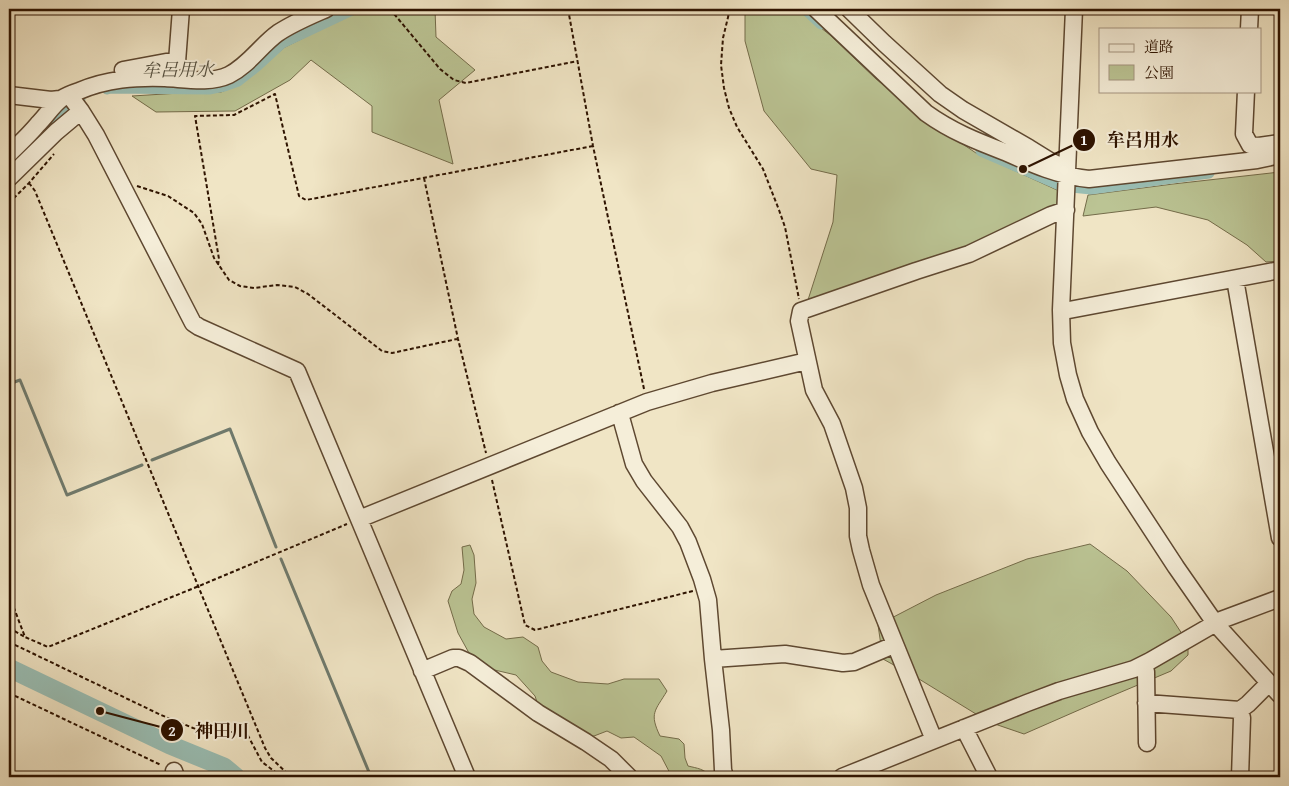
<svg xmlns="http://www.w3.org/2000/svg" width="1289" height="786" viewBox="0 0 1289 786" font-family="'Gentium Book Plus','Noto Serif JP',serif">
<style>
.green{fill:#bbc494;stroke:#746c4a}
.lines{fill:none;stroke-linecap:round;stroke-linejoin:round}
.stream{stroke:#6f7a6d;stroke-width:3}
.canal{stroke:#9abfb5;stroke-width:11}
.river{stroke:#9abfb5;stroke-width:19}
.minor-casing{stroke:#5e4831;stroke-width:19}
.path{stroke:#2e1300;stroke-width:2;stroke-dasharray:4 2.5;stroke-linecap:butt}
.minor{stroke:#f5eed9;stroke-width:16}
.labels{text-anchor:middle;stroke-width:4;stroke-linejoin:round;paint-order:stroke}
.water-label{font-size:18px;font-style:italic;fill:#544f3f;stroke:#f5eed9}
.leader{fill:none;stroke:#2e1300;stroke-width:2}
.callout-dot{fill:#2e1300;stroke:#f5eed9;stroke-width:2}
.mark-label{font-size:15px;text-anchor:middle;font-weight:bold;fill:#fff}
.callout-label{font-size:18px;text-anchor:middle;font-weight:bold;fill:#2e1300;stroke:#f5eed9;stroke-width:4;stroke-linejoin:round;paint-order:stroke}
</style>
<rect width="100%" height="100%" fill="#f0e5c5"/>
<filter id="stains"><feTurbulence type="fractalNoise" baseFrequency=".004" numOctaves="4"/><feColorMatrix values="0 0 0 0 .2 0 0 0 0 .09 0 0 0 0 .02 0 0 0 .5 -.17"/></filter>
<radialGradient id="worn" r=".72"><stop offset=".6" stop-color="#630" stop-opacity="0"/><stop offset="1" stop-color="#630" stop-opacity=".3"/></radialGradient>
<path class="green" d="M 362,9 L 435,9 L 436,37 L 475,70 L 439,100 L 453,164 L 372,132 L 372,106 L 311,60 L 290,80 L 235,111 L 156,112 L 132,96 L 196,92 L 221,92 L 240,84 L 285,47 Z
M 745,9 L 797,9 L 830,35 L 876,79 L 930,122 L 976,153 L 1068,195 L 1065,206 L 967,250 L 807,303 L 833,222 L 837,175 L 811,169 L 764,111 L 745,41 Z
M 1280,172 L 1280,261 L 1266,262 L 1247,245 L 1208,220 L 1156,207 L 1083,216 L 1088,195 L 1173,184 Z
M 1090,544 L 1127,571 L 1171,617 L 1188,643 L 1188,655 L 1171,671 L 1088,706 L 1024,734 L 989,722 L 919,679 L 883,659 L 878,625 L 936,595 L 1027,559 Z
M 470,545 L 474,555 L 476,583 L 472,599 L 474,614 L 484,627 L 506,639 L 523,637 L 538,647 L 542,661 L 551,672 L 578,682 L 608,684 L 624,679 L 659,679 L 667,691 C 655,711 649,713 660,736 L 679,739 L 684,744 L 685,758 L 688,766 C 696,768 706,769 710,777 L 672,777 L 661,756 L 634,737 L 621,738 L 607,731 L 594,736 L 582,736 L 540,711 L 535,696 L 516,675 L 486,668 L 469,653 L 458,633 L 448,601 L 452,591 L 461,584 L 464,570 L 462,547 Z"/>
<g class="lines">
<path class="stream" d="M 9,384 L 20,380 L 67,495 L 142,465
M 152,460 L 230,429 L 276,547
M 281,559 L 371,777"/>
<path class="canal" d="M 805,9 L 821,24
M 107,89 L 111,88 L 209,89 L 224,86 L 238,81 L 257,66 L 282,43 L 354,9
M 981,151 L 1062,186 L 1091,189 L 1209,173
M 9,165 L 66,108 L 80,99"/>
<path class="river" d="M 9,668 L 170,745 L 224,767 L 236,777"/>
<defs>
<path id="minor" d="M 816,9 L 926,113 C 951,131 976,141 1005,152 C 1032,164 1059,176 1089,179 L 1257,160 L 1280,155
M 849,9 L 884,43 L 940,94 L 963,110 L 1029,148 L 1050,161 L 1058,165
M 1074,9 L 1061,310 L 1062,343 L 1068,375 L 1075,399 L 1090,432 L 1108,463 L 1176,567 L 1215,623 L 1280,695
M 1249,29 L 1250,9
M 123,70 L 166,62 L 177,62 L 181,9
M 1246,91 L 1244,134 L 1250,145 L 1259,146 L 1280,143
M 9,95 L 51,100 L 60,99
M 69,95 L 81,111 L 96,135 L 193,323 L 199,327 L 297,371 L 467,777
M 9,154 C 19,144 29,135 38,124 C 46,116 53,105 61,99 C 67,95 73,93 79,91 C 107,79 135,77 165,78 C 185,79 210,84 229,75 C 249,65 261,45 278,33 C 293,23 310,16 326,9
M 9,178 L 56,132 L 81,111
M 1235,279 L 1280,538
M 1061,310 L 1069,310 L 1280,270
M 619,413 L 622,421 L 634,464 L 644,481 L 680,527 L 688,542 L 702,579 L 708,600 L 713,659 L 721,730 L 723,770 L 725,777
M 359,519 L 647,402 L 712,383 L 807,361
M 713,659 L 785,654 L 843,663 L 854,662 L 894,645
M 1144,664 L 1146,672 L 1147,743
M 422,671 L 453,658 L 459,658 L 470,663 L 538,713 L 586,742 L 611,759 L 629,777
M 1146,703 L 1240,710
M 964,728 L 989,777
M 934,740 L 871,585 L 861,550 L 858,536 L 858,508 L 854,488 L 832,424 L 814,390 L 799,321 L 801,311 L 916,271 L 969,254 L 1051,215 L 1066,210
M 174,771 L 176,777
M 842,777 L 1027,703 L 1059,691 L 1134,669 L 1150,661 L 1221,620 L 1280,598
M 1240,777 L 1242,718 L 1240,710 L 1248,704 L 1269,683"/>
</defs>
<use href="#minor" class="minor-casing"/>
<path class="path" d="M 390,9 L 440,69 L 454,80 L 466,83 L 578,61
M 568,9 L 593,146 L 644,389
M 730,9 L 723,38 L 721,65 L 724,88 L 729,108 L 737,127 L 763,169 L 779,210 L 785,227 L 799,299
M 424,178 L 458,339 L 486,453
M 29,183 L 35,191 L 265,748 L 271,758 L 291,777
M 137,186 L 168,196 L 194,213 L 202,224 L 214,258 L 229,280 L 240,286 L 254,288 L 277,285 L 295,287 L 308,294 L 382,351 L 392,353 L 457,339
M 9,203 L 29,183 L 54,154
M 218,265 L 219,259 L 195,116 L 234,115 L 275,94 L 299,196 L 306,200 L 593,146
M 492,480 L 525,625 L 535,630 L 693,591
M 9,595 L 25,637 L 48,647 L 199,586 L 347,524
M 9,628 L 25,637
M 9,642 L 161,715 L 193,728 L 211,732 L 246,732 L 262,762 L 282,777
M 9,693 L 161,765
M 9,769 L 11,777"/>
<use href="#minor" class="minor"/>
</g>
<g class="labels">
<g class="water-label">
<text transform="translate(178 70) rotate(-1)" y="6">牟呂用水</text>
</g>
</g>
<path class="leader" d="M1023 169L1084 140M100 711L172 730"/>
<g class="callout-dot">
<circle cx="1023" cy="169" r="5"/>
<circle cx="100" cy="711" r="5"/>
<circle cx="1084" cy="140" r="12"/>
<circle cx="172" cy="730" r="12"/>
</g>
<g class="mark-label">
<text x="1084" y="145">1</text>
<text x="172" y="736">2</text>
</g>
<g class="callout-label">
<text x="1143" y="146">牟呂用水</text>
<text x="222" y="737">神田川</text>
</g>
<rect width="1289" height="786" fill="none" stroke="#f0e5c5" stroke-width="30"/>
<rect x="10" y="10" width="1269" height="766" fill="none" stroke="#2e1300" stroke-width="2.5"/>
<rect x="15" y="15" width="1259" height="756" fill="none" stroke="#2e1300"/>
<rect x="1099" y="28" width="162" height="65" fill="#f5eed9" stroke="#a59682"/>
<rect x="1109" y="44" width="25" height="8" fill="#f5eed9" stroke="#a59682"/>
<text x="1144" y="52" font-size="15" fill="#2e1300">道路</text>
<rect x="1109" y="65" width="25" height="15" fill="#bbc494" stroke="#a59682"/>
<text x="1144" y="78" font-size="15" fill="#2e1300">公園</text>
<rect width="100%" height="100%" filter="url(#stains)"/>
<rect width="100%" height="100%" fill="url(#worn)"/>
</svg>
